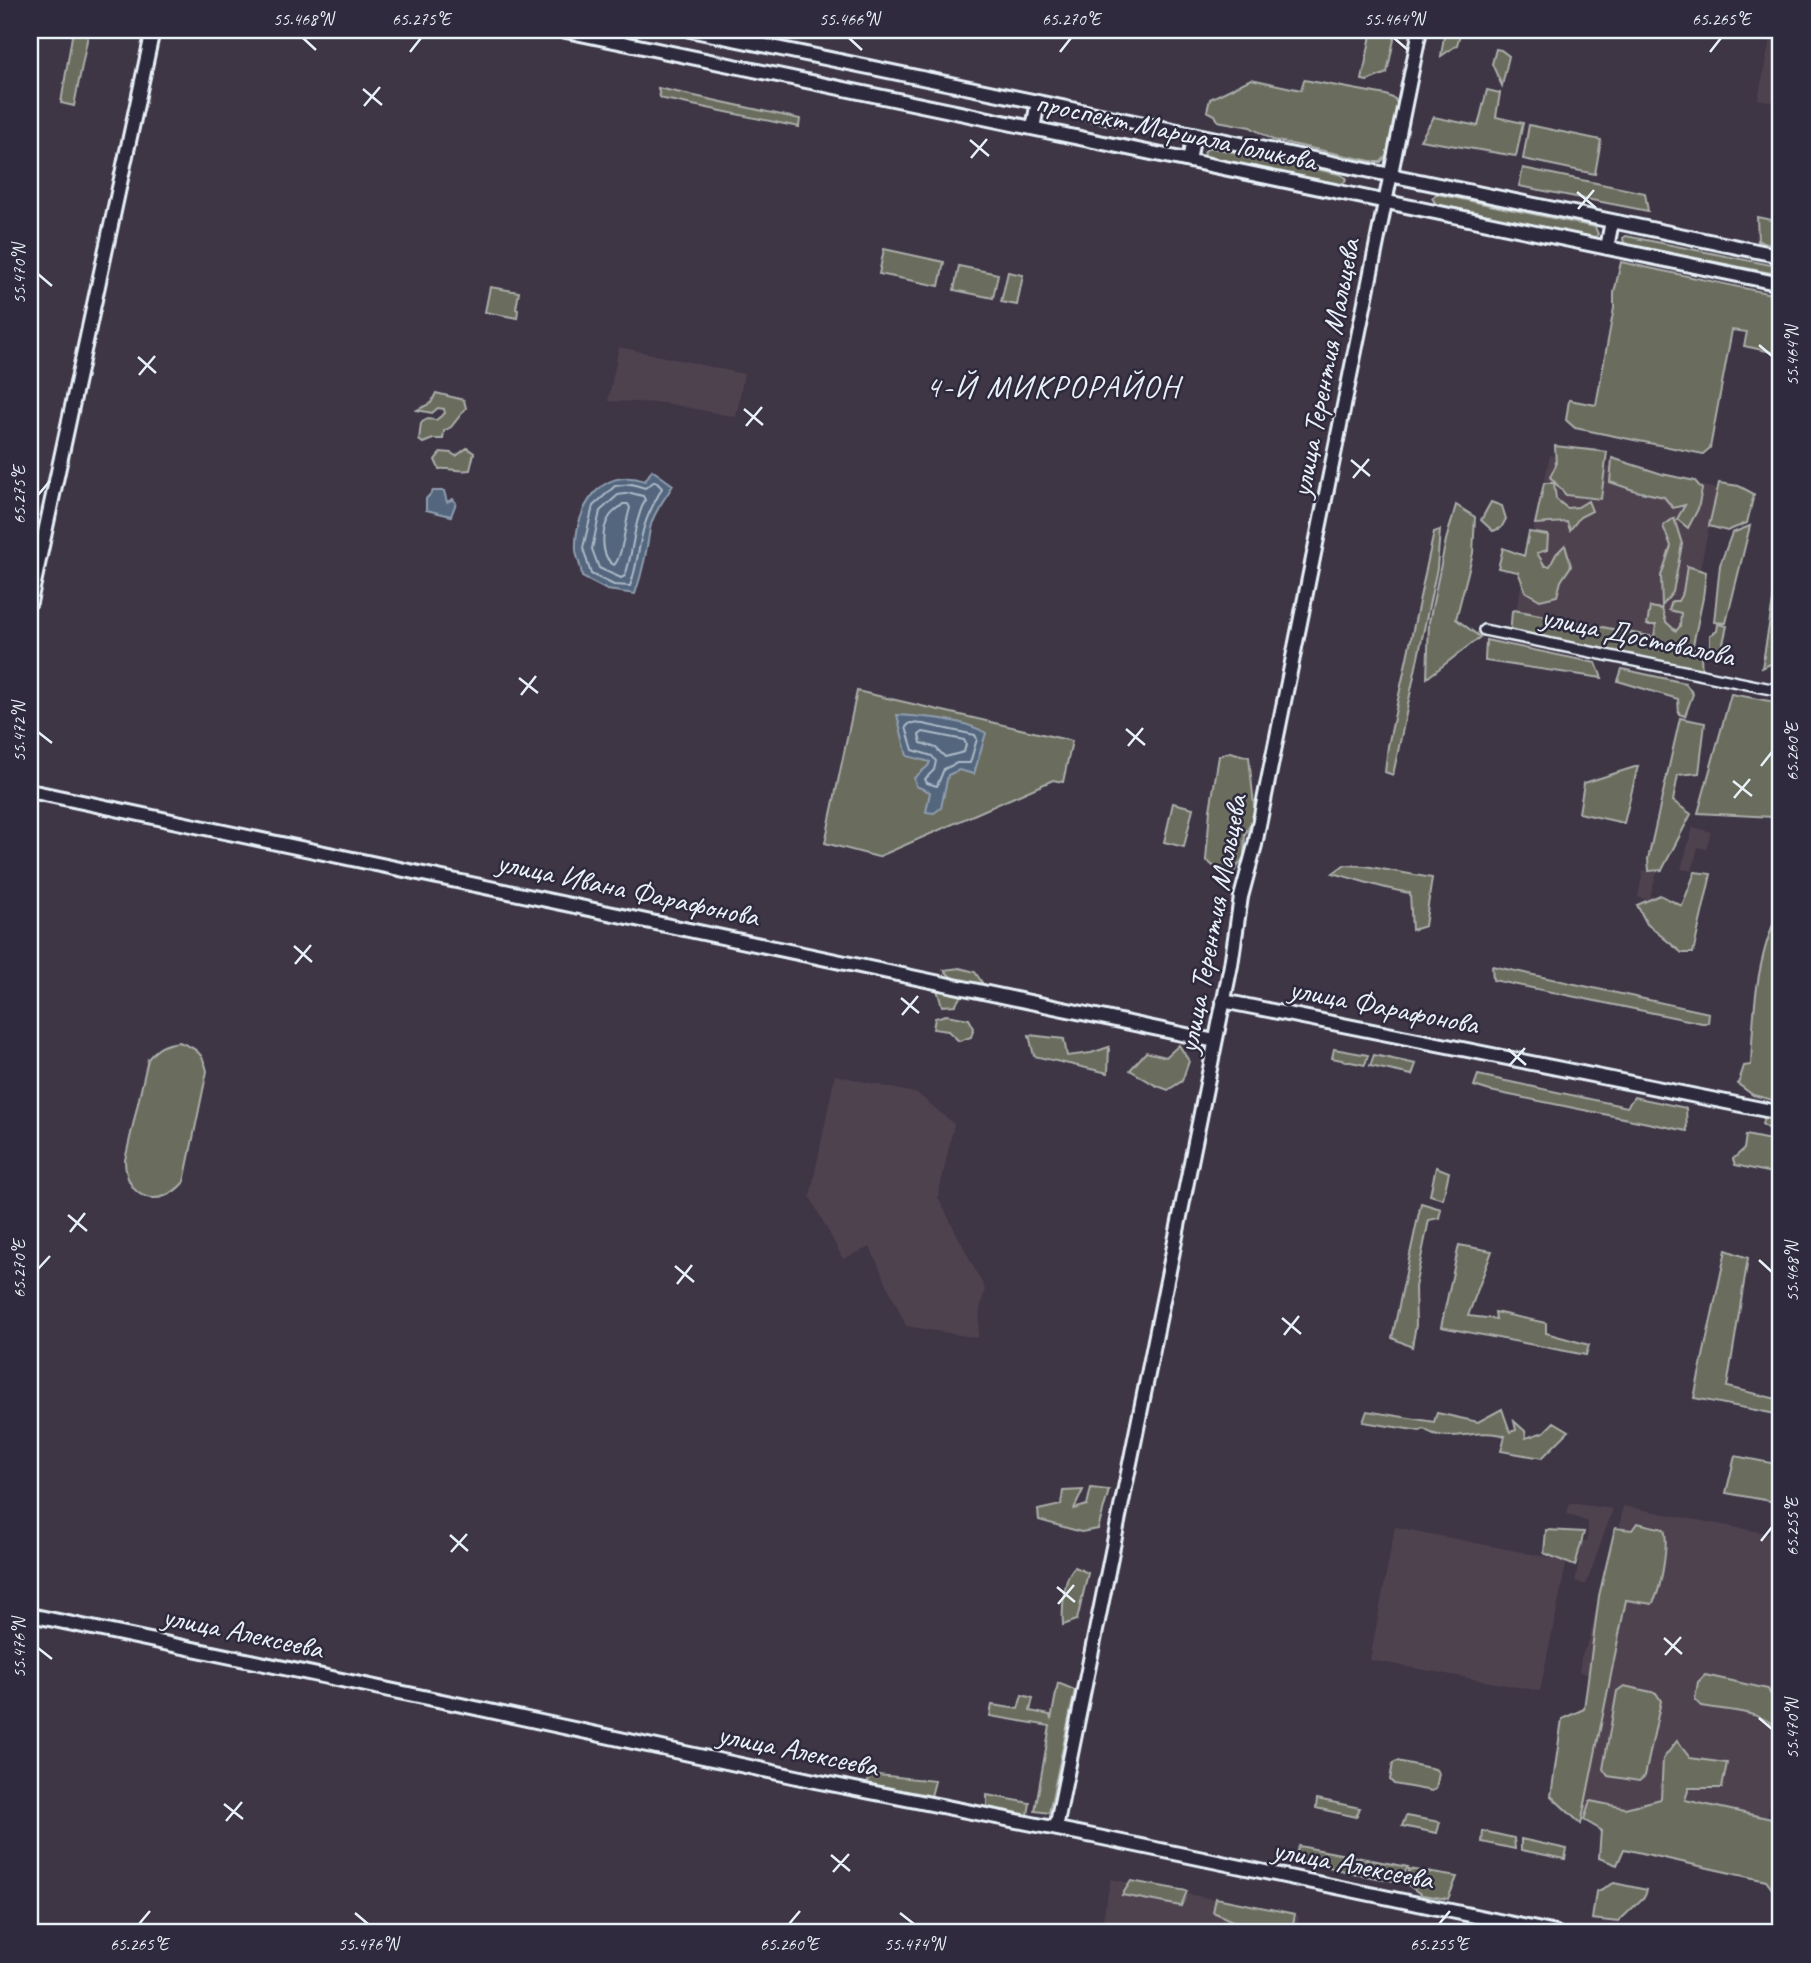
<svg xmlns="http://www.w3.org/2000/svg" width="1811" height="1963" viewBox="0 0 1811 1963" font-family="Caveat,sans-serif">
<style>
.built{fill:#4f424f}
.green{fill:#6b6c5d;stroke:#aaaeaa;stroke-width:2}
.water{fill:#53667e;stroke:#8f9eaf;stroke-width:2}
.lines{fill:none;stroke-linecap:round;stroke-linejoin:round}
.shore{stroke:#acb9c7;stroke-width:2}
.street-casing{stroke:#e8f1f8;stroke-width:14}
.secondary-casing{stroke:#e8f1f8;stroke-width:18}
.street{stroke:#2f2a3d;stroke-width:9}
.secondary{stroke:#2f2a3d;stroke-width:12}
.ticks{fill:none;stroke:#e8f1f8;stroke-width:2.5}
.labels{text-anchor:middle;stroke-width:5;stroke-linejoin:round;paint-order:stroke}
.street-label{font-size:30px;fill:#e8f1f8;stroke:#2f2a3d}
.neighbourhood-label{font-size:32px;letter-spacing:2px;fill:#e8f1f8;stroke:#2f2a3d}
.neatline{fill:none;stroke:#e8f1f8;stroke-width:2.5}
.ticks-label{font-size:18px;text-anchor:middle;fill:#e8f1f8}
</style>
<rect width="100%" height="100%" fill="#3e3545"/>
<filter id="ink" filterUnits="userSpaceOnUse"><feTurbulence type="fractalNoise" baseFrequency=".0143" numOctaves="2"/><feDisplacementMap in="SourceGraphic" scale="14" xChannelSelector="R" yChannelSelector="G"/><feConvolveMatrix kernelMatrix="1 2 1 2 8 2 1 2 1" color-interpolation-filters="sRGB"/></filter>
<g filter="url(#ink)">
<path class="built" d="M 1772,30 L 1781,30 L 1781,104 L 1758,99 Z
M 619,347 L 744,374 L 736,417 L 665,403 L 608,401 Z
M 1550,455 L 1717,489 L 1684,644 L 1516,610 Z
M 1693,827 L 1711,832 L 1706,849 L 1698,847 L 1692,871 L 1681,869 Z
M 1643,870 L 1657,873 L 1649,900 L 1638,897 Z
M 835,1075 L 918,1094 L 954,1124 L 938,1197 L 985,1289 L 980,1309 L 978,1338 L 906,1326 L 870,1247 L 843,1259 L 810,1197 Z
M 1570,1503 L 1613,1509 L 1586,1585 L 1575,1581 L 1579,1562 L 1573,1555 L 1579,1541 L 1587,1541 L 1588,1522 L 1567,1514 Z
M 1623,1506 L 1781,1536 L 1781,1749 L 1760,1854 L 1569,1813 L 1594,1675 L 1579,1672 L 1581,1657 L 1589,1640 L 1601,1587 L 1610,1587 Z
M 1395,1527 L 1567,1561 L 1540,1691 L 1370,1660 Z
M 1111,1879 L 1299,1916 L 1296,1933 L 1100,1933 Z"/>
<path class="green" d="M 73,30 L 89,30 L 74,106 L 61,103 Z
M 1372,30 L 1396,30 L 1387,73 L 1367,81 L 1362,80 Z
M 1445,30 L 1461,30 L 1457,45 L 1441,56 Z
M 1496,49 L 1501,50 L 1509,56 L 1502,86 L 1492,64 Z
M 1251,79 L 1301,90 L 1304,80 L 1386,95 L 1395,99 L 1398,106 L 1387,155 L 1381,162 L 1375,162 L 1273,140 L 1250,127 L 1218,121 L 1215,115 L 1207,111 L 1210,99 Z
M 658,88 L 800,119 L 799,127 L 664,99 L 660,97 Z
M 1487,90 L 1500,93 L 1496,117 L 1523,123 L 1516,156 L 1420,140 L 1434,117 L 1478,126 Z
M 1529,125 L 1601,140 L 1595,174 L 1523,159 Z
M 1209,147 L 1339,174 L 1346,178 L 1345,182 L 1341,184 L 1207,158 L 1204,152 Z
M 1523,168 L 1645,193 L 1648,211 L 1519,186 Z
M 1437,194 L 1595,227 L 1598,234 L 1596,237 L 1592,238 L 1436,204 L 1432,198 Z
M 1757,217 L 1781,222 L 1781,246 L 1758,241 Z
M 1626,236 L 1781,267 L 1781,275 L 1624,244 L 1623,238 Z
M 884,249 L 944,262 L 939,286 L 879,274 Z
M 1621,262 L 1781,296 L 1781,354 L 1744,346 L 1747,332 L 1732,330 L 1710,448 L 1703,454 L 1575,428 L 1566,420 L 1569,400 L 1596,405 L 1614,308 L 1614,293 Z
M 959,266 L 998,274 L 993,298 L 954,290 Z
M 1008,272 L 1023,275 L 1017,305 L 1001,302 Z
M 490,287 L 519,292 L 516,309 L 518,310 L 517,318 L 485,312 Z
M 436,393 L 464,400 L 466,408 L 451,427 L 444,431 L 443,439 L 433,439 L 423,443 L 419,440 L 421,423 L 427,419 L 436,420 L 445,413 L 444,409 L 438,408 L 432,413 L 417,410 L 431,403 Z
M 1555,446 L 1607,452 L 1601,499 L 1566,495 L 1550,477 L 1556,465 Z
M 467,448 L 474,453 L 470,470 C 459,472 450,468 439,469 L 435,460 L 441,452 L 451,453 L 456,456 Z
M 1612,458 L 1662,474 L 1695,481 L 1702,489 L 1698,509 L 1688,528 L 1677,519 L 1685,505 L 1673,508 L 1664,497 L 1636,491 L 1610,482 Z
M 1544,483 L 1554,483 L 1556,499 L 1567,508 L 1578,507 L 1588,501 L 1592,511 L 1580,517 L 1570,530 L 1567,522 L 1535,524 Z
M 1719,483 L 1739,486 L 1754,494 L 1747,523 L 1727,531 L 1709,526 Z
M 1491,502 L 1502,506 L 1506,519 L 1501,528 L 1493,531 L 1481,520 Z
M 1456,505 L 1475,517 L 1473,553 L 1456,619 L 1480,637 L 1427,678 L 1429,622 L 1446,540 Z
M 1674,518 L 1682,544 L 1673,592 L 1662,606 L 1661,576 L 1671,546 L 1663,526 Z
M 1750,526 L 1726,623 L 1714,622 L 1720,565 L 1732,533 Z
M 1440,530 L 1437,568 L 1393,775 L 1385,772 L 1388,746 L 1434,532 Z
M 1529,532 L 1548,535 L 1547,550 L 1537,553 L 1545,566 L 1550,566 L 1556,554 L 1565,545 L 1571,566 L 1561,581 L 1557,596 L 1540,600 L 1526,592 L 1518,572 L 1498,568 L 1503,548 L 1524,556 Z
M 1781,552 L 1781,659 L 1762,668 Z
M 1687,566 L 1706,572 L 1703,598 L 1693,645 L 1687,644 L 1701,655 L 1702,674 L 1510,636 L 1512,611 L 1514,610 L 1654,637 L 1656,625 L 1647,625 L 1650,607 L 1662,609 L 1666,622 L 1676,631 L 1680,626 L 1681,613 L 1669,610 L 1672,601 L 1678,601 L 1683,592 Z
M 1718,624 L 1727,626 L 1721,652 L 1715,659 L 1710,650 L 1710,635 L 1717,631 Z
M 1486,640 L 1596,663 L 1602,678 L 1485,661 Z
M 1622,669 L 1685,683 L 1693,694 L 1685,716 L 1679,714 L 1678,699 L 1618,681 Z
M 857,691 L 1072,741 L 1063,782 L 1053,780 L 878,857 L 825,843 Z
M 1731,694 L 1781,703 L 1781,775 L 1773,817 L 1698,813 Z
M 1680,718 L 1705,723 L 1699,773 L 1678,775 L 1673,801 L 1691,814 L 1662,870 L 1649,871 L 1648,859 Z
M 1230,752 L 1249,757 L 1255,815 L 1245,835 L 1244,857 L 1229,879 L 1206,860 L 1210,810 L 1219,756 Z
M 1638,766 L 1624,823 L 1579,813 L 1584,783 Z
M 1173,803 L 1193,808 L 1184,847 L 1164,842 Z
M 1344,865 L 1365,866 L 1432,878 L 1425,926 L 1412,930 L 1410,893 C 1383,889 1359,880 1333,873 Z
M 1695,872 L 1711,874 L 1693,953 L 1682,953 L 1647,924 L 1637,905 L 1660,895 L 1682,906 Z
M 1780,909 L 1781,1036 L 1777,1055 L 1781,1058 L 1781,1102 L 1753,1095 L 1738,1084 L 1744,1066 L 1751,1065 C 1753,1013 1756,957 1780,909 Z
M 1492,966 L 1709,1013 L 1708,1023 L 1702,1023 L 1493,980 Z
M 960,968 L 975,972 L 983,984 L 968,986 L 955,1005 L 942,1006 L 935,983 L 955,981 L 944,970 Z
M 946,1015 L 969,1019 L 974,1028 L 971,1037 L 959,1041 L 948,1031 L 933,1029 L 935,1018 Z
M 1029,1035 L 1064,1039 L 1067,1056 L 1091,1053 L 1109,1047 L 1108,1073 L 1034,1056 Z
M 179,1042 C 196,1048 203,1053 207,1071 L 184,1182 C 159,1211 125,1199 125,1160 L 148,1059 C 157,1048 164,1044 179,1042 Z
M 1179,1045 L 1189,1061 L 1182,1081 L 1168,1090 L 1155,1085 L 1130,1070 L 1146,1052 L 1166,1057 Z
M 1334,1049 L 1368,1055 L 1365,1065 L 1332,1058 Z
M 1374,1055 L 1416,1064 L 1412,1075 L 1370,1066 Z
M 1478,1075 L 1627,1107 L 1634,1097 L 1686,1108 L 1687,1131 L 1490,1091 L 1474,1086 Z
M 1765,1114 L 1781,1117 L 1781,1175 L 1735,1165 L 1733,1159 L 1744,1149 L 1746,1135 L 1775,1141 L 1776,1133 L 1762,1124 Z
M 1436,1167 L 1449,1172 L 1443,1199 L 1430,1195 Z
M 1421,1203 L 1441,1209 L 1439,1218 L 1429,1220 L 1415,1287 L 1416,1325 L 1412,1347 L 1392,1338 Z
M 1459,1245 L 1492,1251 L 1468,1316 L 1496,1319 L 1495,1312 L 1546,1323 L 1546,1333 L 1589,1345 L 1586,1355 L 1441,1327 Z
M 1726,1250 L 1748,1258 L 1727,1387 L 1781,1400 L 1781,1415 L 1694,1398 Z
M 1502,1409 L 1510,1432 L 1516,1430 L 1514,1421 L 1525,1431 L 1526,1438 L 1544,1432 L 1554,1422 L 1569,1431 L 1542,1458 L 1501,1451 L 1505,1436 C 1479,1427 1445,1445 1424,1429 L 1420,1431 L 1363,1422 L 1367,1411 L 1434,1422 L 1437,1413 L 1478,1422 Z
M 1735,1456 L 1781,1465 L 1781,1503 L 1726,1493 Z
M 1091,1488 L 1109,1490 L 1098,1529 L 1081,1532 L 1039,1520 L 1038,1510 L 1061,1505 L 1063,1491 L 1083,1490 L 1074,1509 L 1087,1505 Z
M 1637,1523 L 1664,1529 C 1669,1543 1661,1592 1652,1604 L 1626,1600 L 1581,1824 L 1551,1796 L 1562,1719 L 1584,1709 L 1599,1596 L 1615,1528 L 1632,1530 Z
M 1546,1530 L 1584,1532 L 1575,1566 L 1544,1553 Z
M 1075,1567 L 1088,1573 L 1077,1620 L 1063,1625 C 1062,1610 1063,1576 1075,1567 Z
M 1705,1675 L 1768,1689 L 1771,1695 L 1774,1691 L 1781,1697 L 1781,1732 C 1764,1710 1727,1711 1701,1706 L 1695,1700 L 1698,1682 Z
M 1058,1683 L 1075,1690 L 1049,1813 L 1035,1811 L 1050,1726 L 990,1716 L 992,1705 L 1018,1709 L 1022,1695 L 1033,1698 L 1030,1711 L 1050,1715 L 1051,1720 Z
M 1624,1686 L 1656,1693 L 1661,1701 L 1645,1776 L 1639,1781 L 1608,1776 L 1603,1769 L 1617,1691 Z
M 1677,1741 L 1690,1758 L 1727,1763 L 1722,1788 L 1689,1788 L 1685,1800 L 1781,1821 L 1781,1836 L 1775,1855 C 1778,1870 1786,1879 1776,1894 L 1766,1881 L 1624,1849 L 1617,1865 L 1599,1858 L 1601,1830 L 1584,1820 L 1590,1801 L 1625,1808 L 1661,1799 L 1663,1759 Z
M 1397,1761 L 1435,1769 L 1439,1773 L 1436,1789 L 1432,1791 L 1394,1784 L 1390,1780 L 1393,1763 Z
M 869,1774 L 935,1781 L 930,1800 L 868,1784 Z
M 987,1795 L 1030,1803 L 1027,1821 L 987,1809 Z
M 1317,1799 L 1360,1808 L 1356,1817 L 1316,1808 Z
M 1406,1816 L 1440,1822 L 1437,1833 L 1402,1826 Z
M 1483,1831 L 1514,1838 L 1515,1849 L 1482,1842 Z
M 1521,1839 L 1567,1849 L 1565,1859 L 1521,1850 Z
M 1299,1846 L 1408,1867 L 1399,1882 L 1360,1875 L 1294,1858 Z
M 1409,1869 L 1457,1877 L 1448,1899 L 1422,1895 L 1408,1885 Z
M 1131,1881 L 1187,1891 L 1181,1906 L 1122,1895 Z
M 1614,1883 L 1647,1890 L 1645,1896 L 1618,1922 L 1592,1919 L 1596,1892 Z
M 1216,1898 L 1295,1914 L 1292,1929 C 1270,1943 1234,1921 1213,1912 Z"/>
<path class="water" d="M 652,470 L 673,485 C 665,499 653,513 650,529 C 646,553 643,571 635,594 L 607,590 L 582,577 C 582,567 577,560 576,550 C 574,510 601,465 645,481 Z
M 433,491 L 444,491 L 447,502 L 453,499 L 456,503 L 451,516 L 426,510 L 426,499 Z
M 897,715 C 926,717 960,718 986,733 L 974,774 L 959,770 L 948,775 L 941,808 L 934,813 L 926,812 L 930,792 L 916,786 L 914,778 L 928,766 L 930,762 L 907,756 Z"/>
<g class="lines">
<path class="shore" d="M 655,481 L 662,488 C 656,500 649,511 645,524 C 638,545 638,565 630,586 L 614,585 L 591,574 L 583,548 L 593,506 L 615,486 L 632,484 L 645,488 Z
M 631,493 L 643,496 L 645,500 C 633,524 634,551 625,576 L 621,578 L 599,568 L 592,549 L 600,511 L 618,495 Z
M 623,504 L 628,504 L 630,508 C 625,522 623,557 614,565 C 600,557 601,529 610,516 C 613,512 619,508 623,504 Z
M 910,723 L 923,724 L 975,735 L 977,739 L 970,763 L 957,763 L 944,769 L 937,786 L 927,783 L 925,779 L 934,770 L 936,761 L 932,756 L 913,750 L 906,727 Z
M 923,732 L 964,740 L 966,744 L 964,752 L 945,757 L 936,748 L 921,743 L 919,735 Z"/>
<defs>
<path id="street" d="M 1484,630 L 1781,691"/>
<path id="secondary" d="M 561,30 L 1781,284
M 690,30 L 1781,256
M 1033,128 L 1038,102
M 1189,161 L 1194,134
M 1607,248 L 1612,221
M 30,602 L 153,30
M 30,791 L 1215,1041
M 1223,1001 L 1781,1113
M 30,1615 L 471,1707 L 815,1781 L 1103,1838 L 1556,1933
M 1056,1828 L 1231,965 L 1241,897 L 1255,845 L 1420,30"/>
</defs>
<use href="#street" class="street-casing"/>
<use href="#secondary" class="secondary-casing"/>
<use href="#street" class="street"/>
<use href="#secondary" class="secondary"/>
</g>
</g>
<path class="ticks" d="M 303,38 L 316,50M 849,38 L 862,50M 1394,38 L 1408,50M 410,52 L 421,38M 1060,52 L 1071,38M 1710,52 L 1721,38M 363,89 L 382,105M 364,106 L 380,87M 970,140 L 989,156M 971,158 L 987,139M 1577,192 L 1596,208M 1578,209 L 1594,190M 38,274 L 52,286M 1759,345 L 1772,356M 138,357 L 156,373M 139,375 L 155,356M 744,409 L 763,425M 746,426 L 762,407M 1351,460 L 1370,476M 1353,478 L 1369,459M 38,495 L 50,481M 519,678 L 538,693M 521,695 L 536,676M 1126,729 L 1145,745M 38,732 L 52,743M 1128,746 L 1143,728M 1761,766 L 1772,752M 1733,781 L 1752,796M 1734,798 L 1750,779M 294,946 L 312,962M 295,964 L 311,945M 901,998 L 919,1013M 902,1015 L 918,996M 1508,1049 L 1526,1065M 1509,1066 L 1525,1048M 68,1215 L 87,1231M 70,1232 L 85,1213M 1759,1260 L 1772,1272M 675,1266 L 694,1282M 38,1269 L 50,1256M 677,1284 L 692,1265M 1282,1318 L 1301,1334M 1284,1335 L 1299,1316M 450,1535 L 468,1551M 1761,1541 L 1772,1527M 451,1552 L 467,1534M 1057,1587 L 1075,1602M 1058,1604 L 1074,1585M 1664,1638 L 1682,1654M 38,1648 L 52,1659M 1665,1655 L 1681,1637M 1759,1718 L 1772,1729M 224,1804 L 243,1819M 226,1821 L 242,1802M 831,1855 L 850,1871M 833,1872 L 849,1854M 355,1913 L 368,1924M 900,1913 L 914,1924M 139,1924 L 150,1911M 789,1924 L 800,1911M 1439,1924 L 1450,1911"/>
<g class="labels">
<g class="street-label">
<text transform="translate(1176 131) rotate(12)" y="10">проспект Маршала Голикова</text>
<text transform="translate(1325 368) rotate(-79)" y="10">улица Терентия Мальцева</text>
<text transform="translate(1638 636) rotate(12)" y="10">улица Достовалова</text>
<text transform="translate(628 889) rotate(12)" y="10">улица Ивана Фарафонова</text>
<text transform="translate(1212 924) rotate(-79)" y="10">улица Терентия Мальцева</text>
<text transform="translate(1384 1006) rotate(11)" y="10">улица Фарафонова</text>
<text transform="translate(243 1632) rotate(12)" y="10">улица Алексеева</text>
<text transform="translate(798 1750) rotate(12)" y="10">улица Алексеева</text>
<text transform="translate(1353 1864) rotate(11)" y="10">улица Алексеева</text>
</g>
<g class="neighbourhood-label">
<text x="1053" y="397">4-Й МИКРОРАЙОН</text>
</g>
</g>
<rect width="1811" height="1963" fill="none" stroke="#2f2a3d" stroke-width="77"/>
<rect x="38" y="38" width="1734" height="1886" class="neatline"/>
<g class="ticks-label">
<text x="303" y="25">55.468°N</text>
<text x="421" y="25">65.275°E</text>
<text x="849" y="25">55.466°N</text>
<text x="1071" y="25">65.270°E</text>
<text x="1394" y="25">55.464°N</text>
<text x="1721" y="25">65.265°E</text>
<text transform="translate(19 274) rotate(-90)" y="6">55.470°N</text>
<text transform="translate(1792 356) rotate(-90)" y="6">55.464°N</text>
<text transform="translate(19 495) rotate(-90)" y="6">65.275°E</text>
<text transform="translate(19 732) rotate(-90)" y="6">55.472°N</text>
<text transform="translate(1792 752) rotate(-90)" y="6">65.260°E</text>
<text transform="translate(19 1269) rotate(-90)" y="6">65.270°E</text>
<text transform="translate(1792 1272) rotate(-90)" y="6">55.468°N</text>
<text transform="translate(1792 1527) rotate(-90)" y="6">65.255°E</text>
<text transform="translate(19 1648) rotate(-90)" y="6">55.476°N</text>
<text transform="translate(1792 1729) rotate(-90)" y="6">55.470°N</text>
<text x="139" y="1950">65.265°E</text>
<text x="368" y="1950">55.476°N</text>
<text x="789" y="1950">65.260°E</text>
<text x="914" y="1950">55.474°N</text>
<text x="1439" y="1950">65.255°E</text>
</g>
</svg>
